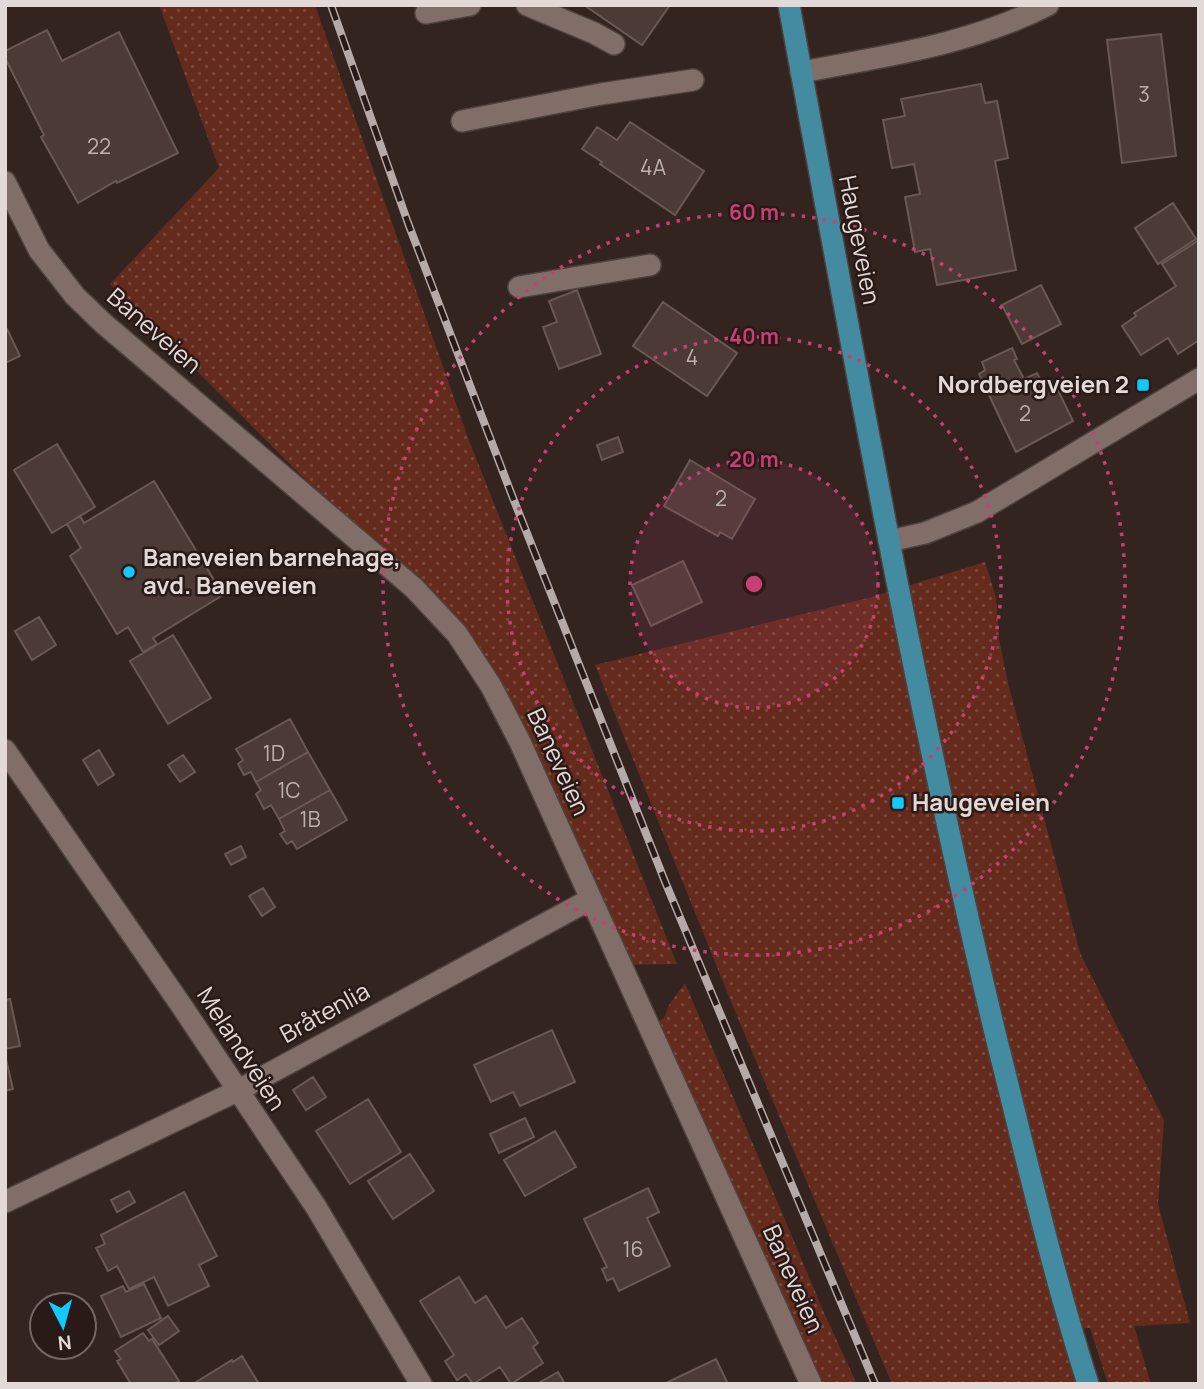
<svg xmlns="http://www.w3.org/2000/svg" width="1204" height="1389" viewBox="0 0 1204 1389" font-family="Manrope,sans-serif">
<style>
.green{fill:url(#green-dots)}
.building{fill:#4b3a36;stroke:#695853;stroke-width:2}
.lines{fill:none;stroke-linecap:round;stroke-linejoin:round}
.minor-casing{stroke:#4e423e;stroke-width:24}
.major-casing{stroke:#4e423e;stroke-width:24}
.minor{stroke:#816e69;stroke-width:21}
.major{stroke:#428ba0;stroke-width:21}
.rail-casing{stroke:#b5aaa7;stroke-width:8}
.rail{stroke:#291a17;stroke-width:5;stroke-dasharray:16;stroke-linecap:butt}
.ring{fill:none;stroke:#c93f74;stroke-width:3.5;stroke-dasharray:3.5 7}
.poi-dot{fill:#11cafb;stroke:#291a17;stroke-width:2.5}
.labels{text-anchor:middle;stroke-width:5;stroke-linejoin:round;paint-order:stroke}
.number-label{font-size:21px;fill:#bdb1ae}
.street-label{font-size:24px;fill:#e3d9d6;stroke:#291a17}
.poi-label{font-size:24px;font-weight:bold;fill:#e3d9d6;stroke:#291a17;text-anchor:start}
.centre{fill:#c93f74;stroke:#291a17;stroke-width:3.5}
.ring-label{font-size:21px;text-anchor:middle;font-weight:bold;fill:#c93f74;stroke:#291a17;stroke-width:5;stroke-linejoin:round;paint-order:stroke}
</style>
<defs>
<pattern id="green-dots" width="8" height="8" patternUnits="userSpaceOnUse" patternTransform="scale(1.75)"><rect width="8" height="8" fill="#642b1d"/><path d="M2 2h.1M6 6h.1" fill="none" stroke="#7a493d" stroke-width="1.8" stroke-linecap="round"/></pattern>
</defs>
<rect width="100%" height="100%" fill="#332420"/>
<path class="green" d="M 159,5 L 315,5 L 470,443 L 677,964 L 622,965 L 520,742 L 414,588 L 110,284 L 219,168 Z
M 985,562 L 996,597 L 999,639 L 1008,683 L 1080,953 L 1164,1120 L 1158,1204 L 1190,1323 L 1134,1326 L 1151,1384 L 1108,1384 L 1090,1328 L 1073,1329 L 1088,1384 L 892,1384 L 732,1004 L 595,665 L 868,598 Z
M 685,983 L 825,1315 L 857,1384 L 811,1384 L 650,1027 L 664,1018 L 669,1005 Z"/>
<path class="building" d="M 584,5 L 670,5 L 642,45 Z
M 47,30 L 62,61 L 119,32 L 178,153 L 117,183 L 116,181 L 78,203 L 41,137 L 44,135 L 5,58 L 5,51 Z
M 1161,34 L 1176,156 L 1122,163 L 1107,40 Z
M 981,84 L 985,103 L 997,101 L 1008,158 L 995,161 L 1016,270 L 937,285 L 930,249 L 915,252 L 905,197 L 920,194 L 914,164 L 892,168 L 883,120 L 905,116 L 901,99 Z
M 630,122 L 704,171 L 675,215 L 600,164 L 602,162 L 582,149 L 597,127 L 617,140 Z
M 1173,203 L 1196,239 L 1158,264 L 1135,228 Z
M 1199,240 L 1199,340 L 1178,354 L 1168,338 L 1141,355 L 1122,326 L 1136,316 L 1134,313 L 1176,286 L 1162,264 Z
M 1041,285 L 1061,324 L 1022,344 L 1002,305 Z
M 577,290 L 601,354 L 559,369 L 543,327 L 557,322 L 549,301 Z
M 663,302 L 737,353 L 707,396 L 633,346 Z
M 7,329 L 20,356 L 5,363 L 5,330 Z
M 1012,348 L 1017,359 L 1014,360 L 1024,379 L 1037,373 L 1045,388 L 1055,384 L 1073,421 L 1016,452 L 979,374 L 985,370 L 982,362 Z
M 618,437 L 623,452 L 602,460 L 597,445 Z
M 57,444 L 95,507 L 52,533 L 14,470 Z
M 690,460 L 755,499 L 732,539 L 720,532 L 718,536 L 664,506 Z
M 154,481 L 223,595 L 153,638 L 157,644 L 143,652 L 128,627 L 117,634 L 70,556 L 81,548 L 67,524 L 80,516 L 84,523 Z
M 683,561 L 702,602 L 651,626 L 632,585 Z
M 39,617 L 56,645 L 32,660 L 15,631 Z
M 173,635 L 211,698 L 168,724 L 130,661 Z
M 290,719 L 308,752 L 256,782 L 251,772 L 244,775 L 238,764 L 243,760 L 236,749 Z
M 99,750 L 114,775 L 98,785 L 83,760 Z
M 308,752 L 330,790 L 279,819 L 271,805 L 264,809 L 256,794 L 261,790 L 256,782 Z
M 183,755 L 195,772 L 180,782 L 168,765 Z
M 330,790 L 347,820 L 297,849 L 292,841 L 287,844 L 280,834 L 285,831 L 279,819 Z
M 241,846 L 246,857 L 231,865 L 225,854 Z
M 263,888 L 275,907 L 262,916 L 249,896 Z
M 10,999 L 20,1046 L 5,1049 L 5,1000 Z
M 552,1030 L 575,1082 L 520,1106 L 513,1092 L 491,1102 L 474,1065 Z
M 5,1055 L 13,1089 L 5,1091 Z
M 313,1077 L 326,1097 L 306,1110 L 293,1090 Z
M 368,1099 L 401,1152 L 350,1184 L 316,1131 Z
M 525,1118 L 534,1137 L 499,1153 L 490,1134 Z
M 555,1131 L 576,1167 L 525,1196 L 504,1160 Z
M 410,1154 L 434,1191 L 393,1219 L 368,1181 Z
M 648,1188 L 659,1212 L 647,1218 L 670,1266 L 619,1291 L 613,1278 L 607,1281 L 602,1269 L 607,1267 L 584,1219 Z
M 129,1191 L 135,1202 L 117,1212 L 111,1200 Z
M 184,1192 L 217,1256 L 199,1265 L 209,1286 L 168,1306 L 154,1277 L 129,1289 L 117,1266 L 108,1271 L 96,1248 L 105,1244 L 101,1235 Z
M 459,1277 L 475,1303 L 486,1296 L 506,1328 L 522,1318 L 538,1343 L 533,1347 L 543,1363 L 511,1384 L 500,1367 L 473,1384 L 466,1374 L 457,1380 L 445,1361 L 454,1355 L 420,1301 Z
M 144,1284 L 161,1318 L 121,1337 L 101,1296 L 123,1286 L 126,1292 Z
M 168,1316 L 179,1331 L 159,1345 L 148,1330 Z
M 143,1333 L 149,1341 L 152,1339 L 179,1381 L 175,1384 L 131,1384 L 117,1361 L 121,1359 L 115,1351 Z
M 242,1356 L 259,1384 L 193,1384 L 232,1360 L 233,1362 Z
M 716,1359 L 728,1384 L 664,1384 Z
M 558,1372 L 565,1384 L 537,1384 Z"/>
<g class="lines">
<defs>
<path id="minor" d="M 527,5 L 594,33 L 614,44
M 426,13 L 470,5
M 801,72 C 886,56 969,45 1048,5
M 462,121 L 601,94 L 693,80
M 5,182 L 39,250 L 75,296 L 103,323 L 414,588 L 457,634 L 491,686 L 520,742 L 811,1384
M 519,287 L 650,265
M 889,541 L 925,533 L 977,512 L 1199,379
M 5,750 L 181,1005 L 316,1207 L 421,1384
M 5,1202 L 237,1091 L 591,899"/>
<path id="major" d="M 789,5 C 853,352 914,699 997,1041 C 1026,1156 1052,1271 1088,1384"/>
</defs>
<use href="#minor" class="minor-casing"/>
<use href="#major" class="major-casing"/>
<use href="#minor" class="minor"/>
<use href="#major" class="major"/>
<defs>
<path id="rail" d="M 331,5 L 408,223 L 513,498 L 666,884 L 875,1384"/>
</defs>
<use href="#rail" class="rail-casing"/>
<use href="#rail" class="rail"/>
</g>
<circle cx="754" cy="584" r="124" fill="#c93f74" fill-opacity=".12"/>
<g class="ring">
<circle cx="754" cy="584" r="124"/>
<circle cx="754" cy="584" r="247"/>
<circle cx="754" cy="584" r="371"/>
</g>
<g class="poi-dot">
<rect x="1136" y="378" width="14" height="14" rx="3.5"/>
<circle cx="129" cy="572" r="7"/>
<rect x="891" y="796" width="14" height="14" rx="3.5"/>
</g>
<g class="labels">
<g class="number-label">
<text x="1144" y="102">3</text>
<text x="99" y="154">22</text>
<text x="653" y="175">4A</text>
<text x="692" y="365">4</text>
<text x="1025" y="421">2</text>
<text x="721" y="506">2</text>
<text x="274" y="761">1D</text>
<text x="289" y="798">1C</text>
<text x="310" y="827">1B</text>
<text x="633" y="1257">16</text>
</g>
<g class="street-label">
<text transform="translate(859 240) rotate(79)" y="8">Haugeveien</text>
<text transform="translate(154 331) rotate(41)" y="8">Baneveien</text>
<text transform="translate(558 762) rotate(65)" y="8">Baneveien</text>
<text transform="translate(325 1013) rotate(-29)" y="8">Bråtenlia</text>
<text transform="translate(241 1049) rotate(57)" y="8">Melandveien</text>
<text transform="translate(793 1279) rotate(66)" y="8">Baneveien</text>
</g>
<g class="poi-label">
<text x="1129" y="393" text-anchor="end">Nordbergveien 2</text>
<text x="143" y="566">Baneveien barnehage,<tspan x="143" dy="28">avd. Baneveien</tspan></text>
<text x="912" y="811">Haugeveien</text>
</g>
</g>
<circle cx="754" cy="584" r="10" class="centre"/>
<g class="ring-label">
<text x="754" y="220">60 m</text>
<text x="754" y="344">40 m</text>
<text x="754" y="467">20 m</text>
</g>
<rect width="1204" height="1389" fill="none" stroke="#e3d9d6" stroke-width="14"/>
<g transform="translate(63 1326) rotate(174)"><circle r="33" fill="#291a17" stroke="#736663" stroke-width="2"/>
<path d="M0-5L12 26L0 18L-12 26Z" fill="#11cafb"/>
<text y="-10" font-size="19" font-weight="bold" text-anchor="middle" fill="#e3d9d6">N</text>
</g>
</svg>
